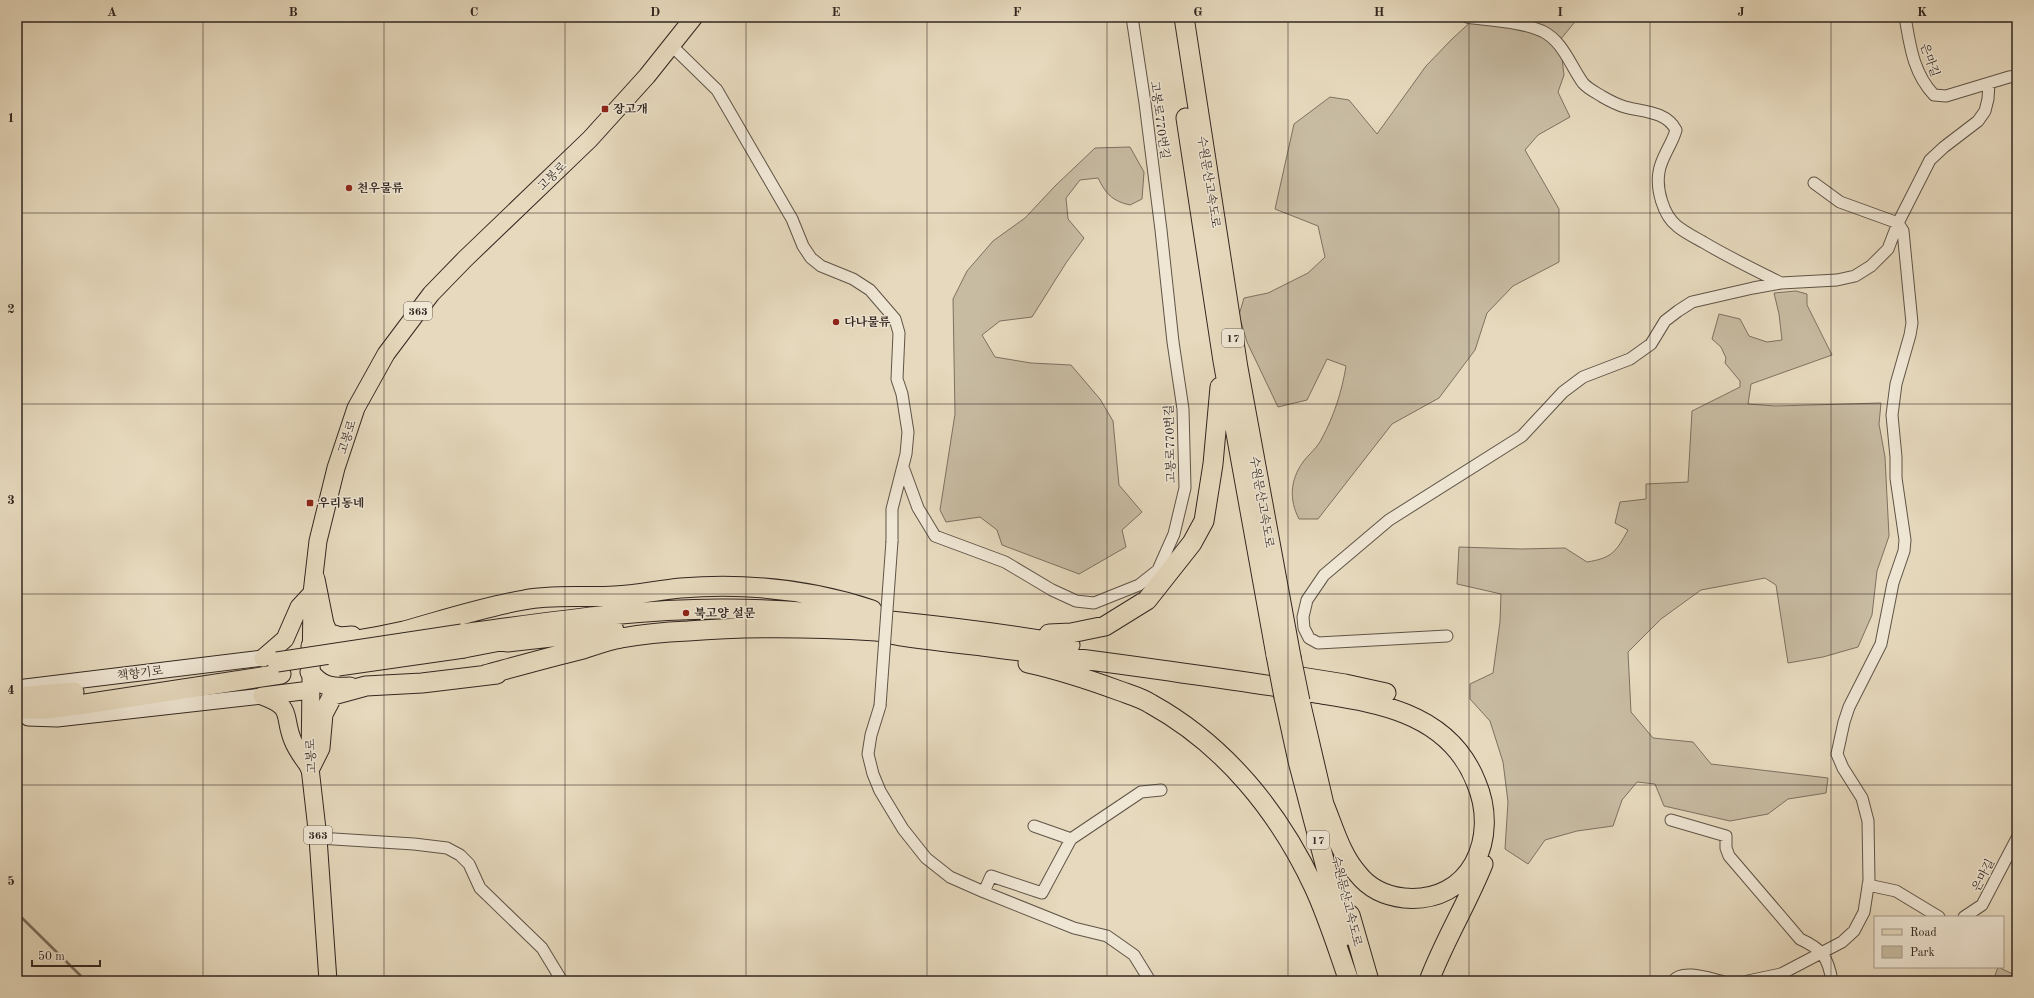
<svg xmlns="http://www.w3.org/2000/svg" width="2034" height="998" viewBox="0 0 2034 998" font-family="'Old Standard TT','Noto Serif KR',serif">
<style>
.green{fill:#c7bba2;stroke:#7c7161}
.lines{fill:none;stroke-linecap:round;stroke-linejoin:round}
.stream{stroke:#796d5e;stroke-width:2.5}
.street-casing{stroke:#5f5447;stroke-width:13}
.secondary-casing{stroke:#322720;stroke-width:17}
.primary-casing{stroke:#322720;stroke-width:19}
.highway-casing{stroke:#322720;stroke-width:21}
.street{stroke:#efe6d4;stroke-width:11}
.secondary{stroke:#efe6d4;stroke-width:15}
.primary{stroke:#e6d9bd;stroke-width:17}
.highway{stroke:#e6d9bd;stroke-width:19}
.street-bridge-casing{stroke:#5f5447;stroke-width:13;stroke-linecap:butt}
.highway-bridge-casing{stroke:#322720;stroke-width:21;stroke-linecap:butt}
.street-bridge{stroke:#efe6d4;stroke-width:11}
.highway-bridge{stroke:#e6d9bd;stroke-width:19}
.grid{fill:none;stroke:#322720;stroke-width:1;stroke-opacity:0.55}
.poi-dot{fill:#8f2418;stroke:#efe6d4;stroke-width:1.5}
.labels{text-anchor:middle;stroke-width:3;stroke-linejoin:round;paint-order:stroke}
.shield{fill:#efe6d4;stroke:#6b6056;stroke-width:1}
.shield-label{font-size:11px;font-weight:bold;fill:#322720}
.street-label{font-size:12px;fill:#322720;stroke:#efe6d4}
.poi-label{font-size:12px;font-weight:bold;fill:#322720;stroke:#efe6d4;text-anchor:start}
.neatline{fill:none;stroke:#322720;stroke-width:1.5}
.grid-label{font-size:13px;text-anchor:middle;font-weight:bold;fill:#322720}
</style>
<rect width="100%" height="100%" fill="#e6d9bd"/>
<filter id="stains"><feTurbulence type="fractalNoise" baseFrequency=".005" numOctaves="4"/><feColorMatrix values="0 0 0 0 .2 0 0 0 0 .09 0 0 0 0 .02 0 0 0 .5 -.17"/></filter>
<radialGradient id="worn" r=".72"><stop offset=".6" stop-color="#630" stop-opacity="0"/><stop offset="1" stop-color="#630" stop-opacity=".3"/></radialGradient>
<path class="green" d="M 1476,17 L 1579,17 L 1560,40 L 1564,75 L 1558,92 L 1570,117 L 1538,135 L 1525,150 L 1559,209 L 1559,262 L 1513,286 L 1487,313 L 1475,350 L 1439,398 L 1392,424 L 1318,519 L 1299,519 C 1289,500 1290,480 1303,462 C 1309,454 1318,447 1322,438 C 1334,416 1342,391 1346,366 L 1327,359 L 1307,400 L 1278,407 L 1247,342 L 1239,315 L 1244,298 L 1268,293 L 1308,273 L 1325,257 L 1318,226 L 1275,209 L 1294,124 L 1330,97 L 1349,100 L 1377,134 L 1426,66 L 1452,39 Z
M 1130,147 L 1144,172 L 1142,199 L 1130,205 C 1112,201 1106,194 1098,178 L 1080,180 L 1066,198 L 1068,219 L 1084,238 L 1066,263 L 1032,317 L 1000,321 L 982,335 L 995,357 L 1031,363 L 1071,365 L 1100,399 L 1113,421 L 1119,485 L 1142,512 L 1122,530 L 1126,547 L 1079,574 L 1002,545 L 997,530 L 980,517 L 946,522 L 940,510 L 955,414 L 953,299 L 967,271 L 993,241 L 1025,218 L 1055,186 L 1095,148 Z
M 1796,291 L 1807,294 L 1807,305 L 1832,355 L 1751,384 L 1748,404 L 1775,406 L 1881,403 L 1879,424 L 1885,457 L 1889,536 L 1877,571 L 1872,615 L 1858,647 L 1823,657 L 1788,663 L 1776,585 L 1765,578 L 1701,590 L 1661,619 L 1628,652 L 1631,712 L 1653,738 L 1693,742 L 1711,764 L 1828,778 L 1826,793 L 1788,799 L 1768,814 L 1730,821 L 1664,806 L 1655,784 L 1637,782 L 1622,800 L 1613,826 L 1577,831 L 1545,840 L 1528,864 L 1505,849 L 1508,802 L 1503,762 L 1490,721 L 1470,699 L 1470,684 L 1493,673 L 1500,622 L 1501,594 L 1457,584 L 1459,547 L 1522,549 L 1565,548 L 1587,562 C 1612,558 1616,552 1628,530 L 1615,523 L 1620,502 L 1646,499 L 1646,484 L 1688,482 L 1692,411 L 1740,387 L 1740,381 L 1725,363 L 1726,358 L 1721,347 L 1712,339 L 1719,314 L 1740,319 L 1749,336 L 1767,342 L 1782,340 L 1779,314 L 1774,293 Z
M 1998,967 L 2017,976 L 2017,981 L 1993,981 Z"/>
<g class="lines">
<path class="stream" d="M 17,913 L 86,981"/>
<defs>
<path id="street" d="M 1467,17 C 1491,21 1519,21 1542,31 C 1563,41 1570,65 1583,83 C 1588,89 1597,93 1603,97 C 1610,101 1618,105 1625,107 C 1643,112 1666,111 1676,130 C 1672,145 1661,157 1659,172 C 1656,189 1663,215 1677,226 C 1684,232 1694,237 1703,242 C 1728,257 1755,270 1781,283
M 1905,17 C 1910,45 1913,73 1934,95 L 1946,96 L 2009,77 L 2017,76
M 671,45 L 717,90 L 792,219 L 803,246 L 811,258 L 821,266 L 853,279 L 870,290 L 895,319 L 899,333 L 897,379 L 902,394 L 908,432 L 906,454 L 892,509 L 892,541
M 903,467 L 918,508 L 935,536 L 1005,562 L 1052,590 L 1076,601 L 1094,603 L 1139,585 L 1158,570 L 1174,534 L 1185,488 L 1183,409 L 1173,342 L 1161,230 L 1145,103 L 1132,17
M 1447,636 L 1318,643 L 1309,638 L 1304,628 L 1303,617 L 1307,600 L 1324,575 L 1389,520 L 1522,436 L 1563,392 L 1583,377 L 1630,359 L 1651,344 L 1665,321 L 1678,311 L 1692,302 L 1753,288 L 1781,283 L 1837,280 L 1855,276 L 1871,266 L 1888,249 L 1898,223 L 1930,160 L 1944,147 L 1978,121 L 1985,111 L 1988,99 L 1989,83
M 880,706 L 871,735 L 868,754 L 873,774 L 880,791 L 903,829 L 926,858 L 950,877 L 984,892 L 1074,928 L 1107,936 L 1134,955 L 1150,981
M 1671,820 L 1726,836 L 1726,848 L 1729,856 L 1800,939 C 1822,949 1828,957 1832,981
M 1034,826 L 1071,839
M 318,838 L 414,844 L 447,848 L 460,855 L 469,864 L 480,888 L 542,948 L 562,981
M 1868,885 L 1896,891 L 1939,917
M 984,892 L 991,876 L 1042,893 L 1071,839 L 1141,792 L 1161,790
M 1964,917 L 1982,905 L 2017,838
M 1673,981 C 1682,969 1708,978 1721,981
M 1748,981 L 1781,974 L 1842,942 L 1854,931 L 1864,912 L 1869,880 L 1868,821 L 1862,798 L 1843,768 L 1837,754 L 1844,722 L 1849,707 L 1881,644 L 1893,583 L 1904,551 L 1905,540 L 1896,478 L 1896,457 L 1892,415 L 1896,384 L 1910,335 L 1912,323 L 1903,231 L 1898,223 L 1840,202 L 1814,183"/>
<path id="secondary" d="M 17,688 L 263,658
M 28,718 L 57,719 L 262,696"/>
<path id="primary" d="M 263,658 L 285,639 L 299,607 L 312,593
M 262,696 C 295,708 282,715 293,741 C 297,751 304,760 310,768
M 263,696 L 310,690
M 328,981 L 318,838 L 310,768 L 312,593 L 318,541 L 336,468 L 356,408 L 386,354 L 431,294 L 465,259 L 590,139 L 647,76 L 694,17"/>
<path id="highway" d="M 1184,17 L 1238,368 L 1291,657
M 1186,118 L 1223,361 L 1276,655
M 315,579 L 324,624 L 328,633 L 340,637 L 352,636
M 462,634 C 550,622 639,608 728,609 C 786,609 842,615 900,622 C 957,628 1013,635 1070,645
M 1049,634 L 1071,633 L 1105,626 L 1147,600 L 1192,543 L 1204,521 L 1213,464 L 1220,387
M 507,642 L 614,630
M 311,646 C 342,643 373,638 404,631 C 444,620 483,607 524,600 C 554,594 585,598 615,596 C 637,595 659,590 681,588 C 745,583 812,590 872,610
M 464,648 L 520,637
M 1028,663 C 1060,670 1090,680 1120,691 C 1131,695 1142,698 1151,704 C 1225,745 1279,812 1314,887 C 1328,917 1338,950 1349,981
M 310,672 C 321,687 332,688 350,687
M 485,675 C 518,666 550,657 583,649 C 595,645 608,640 621,638 C 643,634 666,632 688,631 C 751,626 813,627 876,631 C 885,632 894,635 902,636 C 929,640 956,643 982,646 C 1049,655 1115,663 1182,673 C 1226,679 1270,685 1315,693 C 1345,698 1377,702 1406,714 C 1438,727 1463,749 1476,782 C 1500,838 1471,904 1404,898 C 1386,896 1369,888 1358,874 C 1340,854 1333,825 1323,802
M 1301,677 L 1345,684 L 1386,693
M 17,697 L 74,692
M 1284,697 L 1298,761 L 1344,936
M 1300,701 L 1326,813
M 17,709 L 46,709 L 85,704 L 281,674
M 310,768 L 320,748 L 323,714 L 333,695 L 366,686 L 422,683 L 497,674
M 1350,915 L 1369,981
M 1429,981 C 1444,941 1467,904 1483,864"/>
</defs>
<use href="#street" class="street-casing"/>
<use href="#secondary" class="secondary-casing"/>
<use href="#primary" class="primary-casing"/>
<use href="#highway" class="highway-casing"/>
<use href="#street" class="street"/>
<use href="#secondary" class="secondary"/>
<use href="#primary" class="primary"/>
<use href="#highway" class="highway"/>
<defs>
<path id="street-bridge" d="M 880,706 L 892,541"/>
<path id="highway-bridge" d="M 1276,655 L 1284,697
M 1291,657 L 1300,701
M 277,662 L 462,634
M 338,666 L 464,648"/>
</defs>
<use href="#street-bridge" class="street-bridge-casing"/>
<use href="#highway-bridge" class="highway-bridge-casing"/>
<use href="#street-bridge" class="street-bridge"/>
<use href="#highway-bridge" class="highway-bridge"/>
</g>
<path class="grid" d="M 203,17 L 203,981M 384,17 L 384,981M 565,17 L 565,981M 746,17 L 746,981M 927,17 L 927,981M 1107,17 L 1107,981M 1288,17 L 1288,981M 1469,17 L 1469,981M 1650,17 L 1650,981M 1831,17 L 1831,981M 17,213 L 2017,213M 17,404 L 2017,404M 17,594 L 2017,594M 17,785 L 2017,785"/>
<g class="poi-dot">
<rect x="601" y="105" width="8" height="8" rx="2"/>
<circle cx="349" cy="188" r="4"/>
<circle cx="836" cy="322" r="4"/>
<rect x="306" y="499" width="8" height="8" rx="2"/>
<circle cx="686" cy="613" r="4"/>
</g>
<g class="labels">
<g class="shield">
<rect x="404" y="302" width="28" height="18" rx="3"/>
<rect x="1222" y="329" width="22" height="18" rx="3"/>
<rect x="304" y="826" width="28" height="18" rx="3"/>
<rect x="1307" y="831" width="22" height="18" rx="3"/>
</g>
<g class="shield-label">
<text x="418" y="315">363</text>
<text x="1233" y="342">17</text>
<text x="318" y="839">363</text>
<text x="1318" y="844">17</text>
</g>
<g class="street-label">
<text transform="translate(1930 60) rotate(70)" y="4">은마길</text>
<text transform="translate(1160 120) rotate(82)" y="4">고봉로770번길</text>
<text transform="translate(552 176) rotate(-45)" y="4">고봉로</text>
<text transform="translate(1209 182) rotate(81)" y="4">수원문산고속도로</text>
<text transform="translate(347 437) rotate(-72)" y="4">고봉로</text>
<text transform="translate(1170 444) rotate(-92)" y="4">고봉로770번길</text>
<text transform="translate(1262 502) rotate(80)" y="4">수원문산고속도로</text>
<text transform="translate(140 673) rotate(-7)" y="4">책향기로</text>
<text transform="translate(311 756) rotate(-93)" y="4">고봉로</text>
<text transform="translate(1983 875) rotate(-63)" y="4">은마길</text>
<text transform="translate(1347 901) rotate(76)" y="4">수원문산고속도로</text>
</g>
<g class="poi-label">
<text x="613" y="113">장고개</text>
<text x="357" y="192">천우물류</text>
<text x="844" y="326">다나물류</text>
<text x="318" y="507">우리동네</text>
<text x="694" y="617">북고양 설문</text>
</g>
</g>
<rect width="2034" height="998" fill="none" stroke="#e6d9bd" stroke-width="44"/>
<rect x="1874" y="916" width="130" height="52" fill="#efe6d4" stroke="#a39a8c"/>
<rect x="1882" y="929" width="20" height="6" fill="#e6d9bd" stroke="#a39a8c"/>
<text x="1910" y="936" font-size="12" fill="#322720">Road</text>
<rect x="1882" y="946" width="20" height="12" fill="#c7bba2" stroke="#a39a8c"/>
<text x="1910" y="956" font-size="12" fill="#322720">Park</text>
<path d="M32 960v6h68v-6" fill="none" stroke="#322720" stroke-width="2"/>
<text x="38" y="960" font-size="12" fill="#322720" stroke="#efe6d4" stroke-width="3" paint-order="stroke">50 m</text>
<rect x="22" y="22" width="1990" height="954" class="neatline"/>
<g class="grid-label">
<text x="112" y="16">A</text>
<text x="293" y="16">B</text>
<text x="474" y="16">C</text>
<text x="655" y="16">D</text>
<text x="836" y="16">E</text>
<text x="1017" y="16">F</text>
<text x="1198" y="16">G</text>
<text x="1379" y="16">H</text>
<text x="1560" y="16">I</text>
<text x="1741" y="16">J</text>
<text x="1922" y="16">K</text>
<text x="11" y="122">1</text>
<text x="11" y="313">2</text>
<text x="11" y="504">3</text>
<text x="11" y="694">4</text>
<text x="11" y="885">5</text>
</g>
<rect width="100%" height="100%" filter="url(#stains)"/>
<rect width="100%" height="100%" fill="url(#worn)"/>
</svg>
